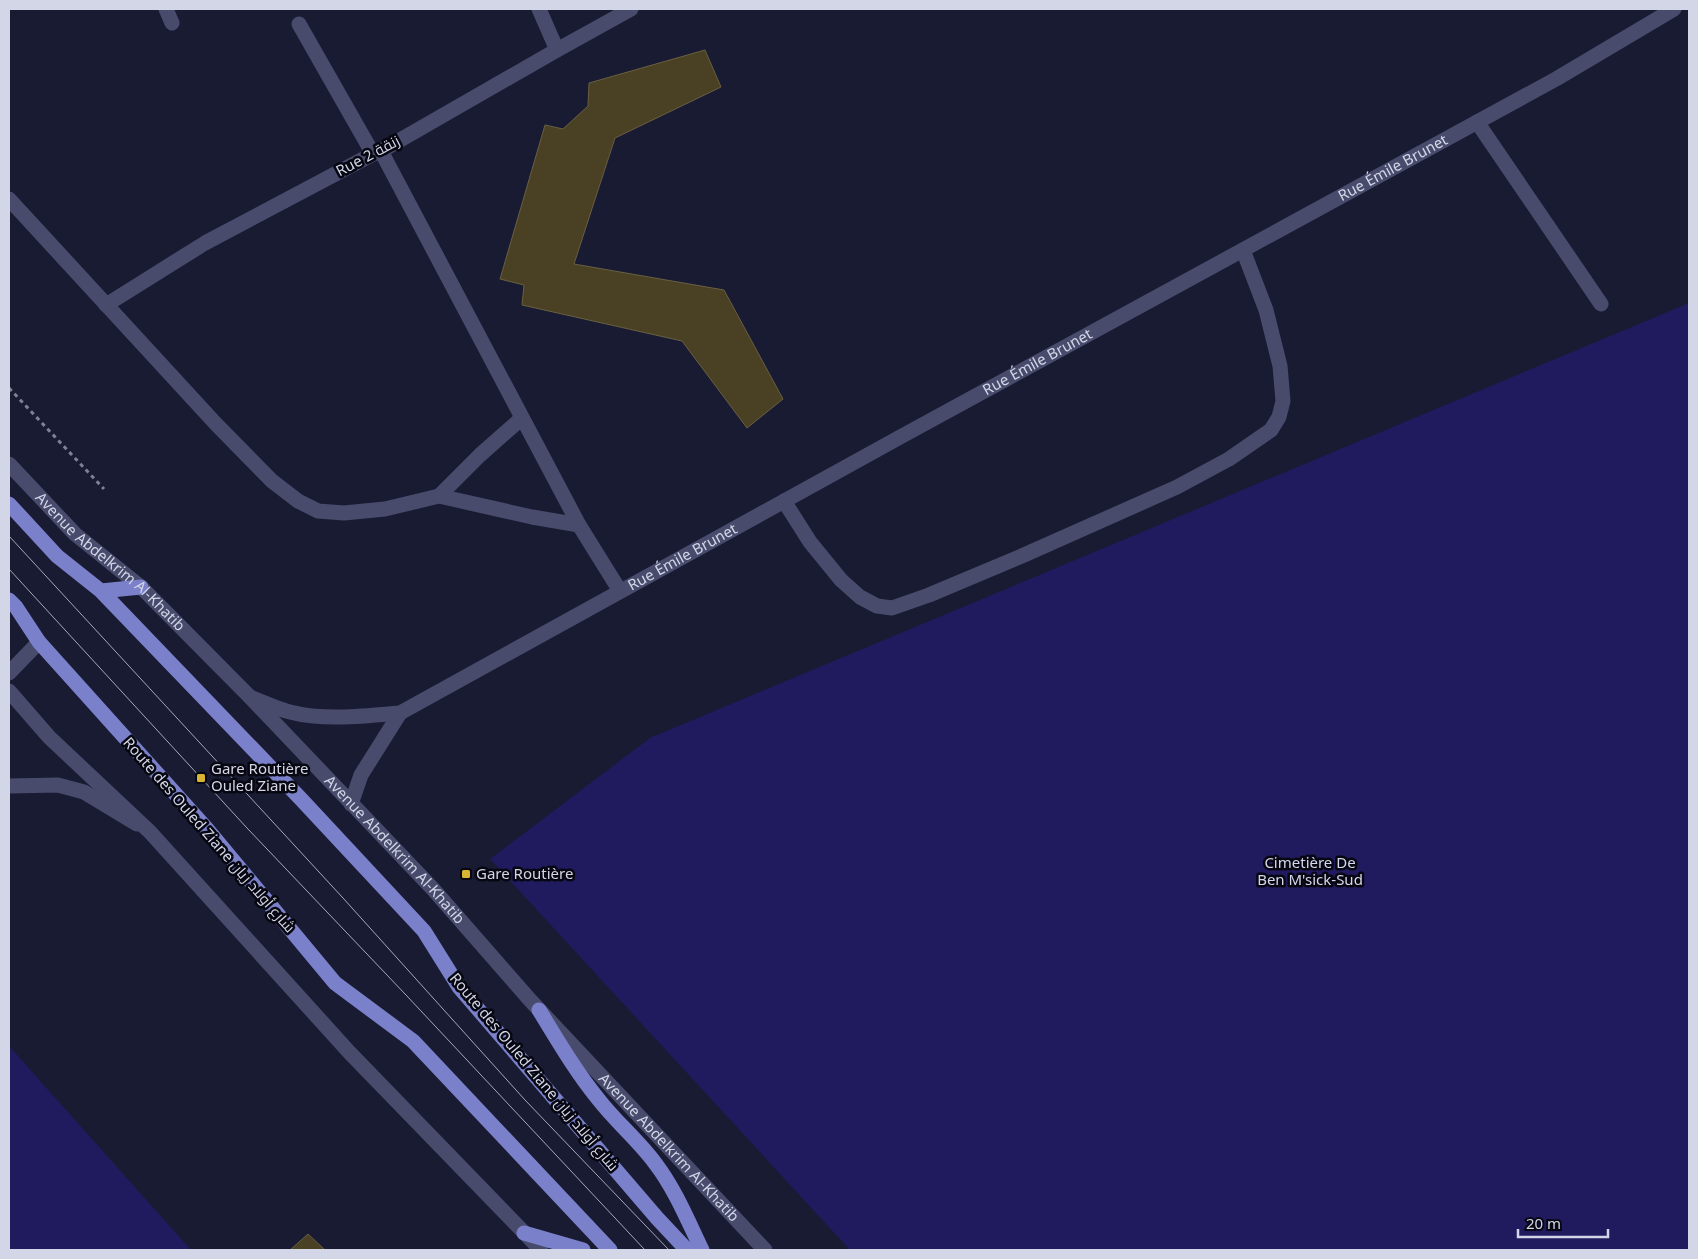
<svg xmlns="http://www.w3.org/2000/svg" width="1698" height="1259" viewBox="0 0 1698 1259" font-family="'Noto Sans',Cairo,sans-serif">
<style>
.green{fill:#201a5f}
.building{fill:#4a4125;stroke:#695f42}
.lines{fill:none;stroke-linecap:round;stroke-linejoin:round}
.path{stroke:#7f8295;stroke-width:3;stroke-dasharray:4 4;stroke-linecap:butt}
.service{stroke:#484b6c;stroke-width:15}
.minor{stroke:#484b6c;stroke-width:15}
.tertiary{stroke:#484b6c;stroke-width:15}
.trunk{stroke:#7a80ca;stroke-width:15}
.tram{stroke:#a5a8b9;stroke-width:1}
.poi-dot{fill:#d8b434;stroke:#060711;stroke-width:2}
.labels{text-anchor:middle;stroke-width:5;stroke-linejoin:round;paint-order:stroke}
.street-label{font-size:15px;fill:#d3d6e6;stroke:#060711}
.poi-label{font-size:15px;fill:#d3d6e6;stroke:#060711;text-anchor:start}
.park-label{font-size:15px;fill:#d4d7ed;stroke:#060711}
</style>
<rect width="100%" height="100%" fill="#191b32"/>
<path class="green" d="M 1689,303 L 1689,1250 L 850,1250 L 490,859 L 650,738 Z
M 9,1046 L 191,1250 L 9,1250 Z"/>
<path class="building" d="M 705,50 L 721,87 L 615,138 L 574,264 L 724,290 L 783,399 L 747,428 L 682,341 L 522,305 L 524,285 L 500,279 L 545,125 L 563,129 L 588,106 L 589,83 Z
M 308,1234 L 325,1250 L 290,1250 Z"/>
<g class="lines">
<path class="path" d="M 9,388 L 104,489"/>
<path class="service" d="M 166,9 L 172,23
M 539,9 L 557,50
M 299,24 L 373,154
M 1477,122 L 1601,304
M 9,673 L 39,642
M 9,786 L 58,785 L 84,792 L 137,824"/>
<g class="minor">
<path d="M 381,151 L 579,525 L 620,591"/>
<path d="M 9,199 L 216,424 L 272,481 L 298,501 L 318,511 L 344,513 L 385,509 L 439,496 L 532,517 L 579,525"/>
<path d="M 106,305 L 205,243 L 373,154 L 381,151 L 557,50 L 631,9"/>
<path d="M 439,496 L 480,455 L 522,418"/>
<path d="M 784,501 L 810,542 L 841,580 L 860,597 L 877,606 L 892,608 L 929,595 L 1024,555 L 1177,487 L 1229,459 L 1271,430 L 1279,417 L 1283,401 L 1280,366 L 1266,310 L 1243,250"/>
<path id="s1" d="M 250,697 C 263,702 277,709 290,712 C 324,721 366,716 400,713 L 902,436 L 1556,79 L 1674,9"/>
<path d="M 351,804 L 361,775 L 400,713"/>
</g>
<g class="tertiary">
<path id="s2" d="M 9,464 L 75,534 L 141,587 L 250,697 L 433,889 L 530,1000 L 765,1250"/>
<path d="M 9,691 L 49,737 L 150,832 L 349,1052 L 541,1250"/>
</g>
<path class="trunk" d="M 9,504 L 57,556 L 101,591 L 300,798 L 424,931 L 459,987 L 657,1218 L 687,1250
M 101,591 L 141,587
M 9,600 L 16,607 L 39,642 L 207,829 L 335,983 L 413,1041 L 610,1250
M 539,1010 C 558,1041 576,1072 599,1100 C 616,1122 638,1140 655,1163 C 675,1189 688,1221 702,1250
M 524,1233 L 583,1250"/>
<path class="tram" d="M 9,536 L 343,898 L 525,1100 L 669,1250
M 9,569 L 247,828 L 406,995 L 645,1250"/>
</g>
<g class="poi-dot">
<rect x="196" y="773" width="10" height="10" rx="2.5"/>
<rect x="461" y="869" width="10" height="10" rx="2.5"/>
</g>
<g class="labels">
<g class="street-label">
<text transform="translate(368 156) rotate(-28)" y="5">Rue 2 زنقة</text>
<text dy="5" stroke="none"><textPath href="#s1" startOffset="1286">Rue Émile Brunet</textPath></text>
<text dy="5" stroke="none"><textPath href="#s1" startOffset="881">Rue Émile Brunet</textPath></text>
<text dy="5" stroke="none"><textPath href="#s1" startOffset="476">Rue Émile Brunet</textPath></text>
<text dy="5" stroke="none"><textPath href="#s2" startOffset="141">Avenue Abdelkrim Al-Khatib</textPath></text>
<text transform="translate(209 835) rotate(49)" y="5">Route des Ouled Ziane شارع أولاد زيان</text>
<text dy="5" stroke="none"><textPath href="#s2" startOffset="546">Avenue Abdelkrim Al-Khatib</textPath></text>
<text transform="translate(534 1072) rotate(50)" y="5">Route des Ouled Ziane شارع أولاد زيان</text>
<text dy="5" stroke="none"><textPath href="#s2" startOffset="951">Avenue Abdelkrim Al-Khatib</textPath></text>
</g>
<g class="poi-label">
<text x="211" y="774">Gare Routière<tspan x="211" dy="17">Ouled Ziane</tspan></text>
<text x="476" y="879">Gare Routière</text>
</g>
<g class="park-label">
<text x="1310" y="868">Cimetière De<tspan x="1310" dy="17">Ben M'sick-Sud</tspan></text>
</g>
</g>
<rect width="1698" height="1259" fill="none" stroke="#d3d6e6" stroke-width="20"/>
<path d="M1518 1229v8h90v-8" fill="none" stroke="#d3d6e6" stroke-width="2.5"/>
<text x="1526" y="1229" font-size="15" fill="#d3d6e6" stroke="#060711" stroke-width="4" paint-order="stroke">20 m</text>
</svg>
